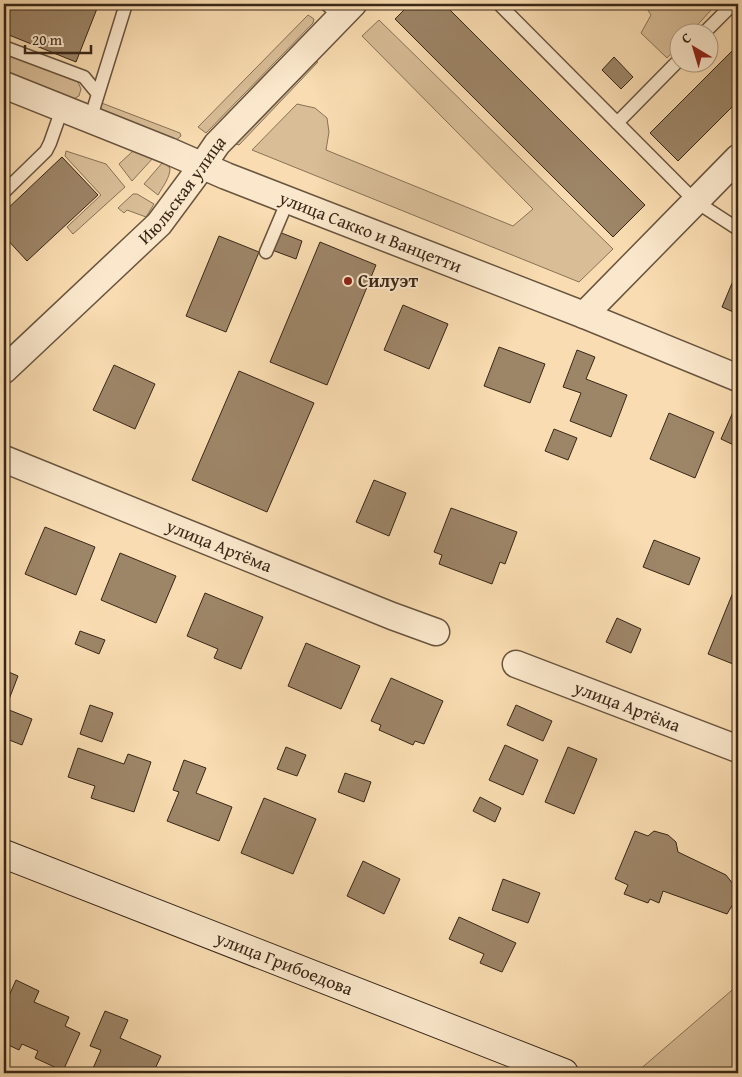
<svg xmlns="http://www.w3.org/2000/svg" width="742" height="1077" viewBox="0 0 742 1077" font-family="'Gentium Book Plus',serif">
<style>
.green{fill:#d8bd97;stroke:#887257}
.building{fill:#9d8567;stroke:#392717}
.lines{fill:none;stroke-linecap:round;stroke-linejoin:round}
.lane-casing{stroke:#69543e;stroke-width:15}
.street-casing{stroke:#69543e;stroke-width:29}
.secondary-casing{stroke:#392717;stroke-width:30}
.lane{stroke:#fbe8cc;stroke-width:12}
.street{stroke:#fbe8cc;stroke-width:26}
.secondary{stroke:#fbe8cc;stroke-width:28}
.poi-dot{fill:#8f2418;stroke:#fbe8cc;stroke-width:2}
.labels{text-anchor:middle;stroke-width:4;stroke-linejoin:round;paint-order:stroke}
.street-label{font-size:18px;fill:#392717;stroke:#fbe8cc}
.poi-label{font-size:18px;font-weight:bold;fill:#392717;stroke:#fbe8cc;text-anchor:start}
</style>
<rect width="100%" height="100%" fill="#f9dcb1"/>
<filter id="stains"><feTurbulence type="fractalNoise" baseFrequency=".004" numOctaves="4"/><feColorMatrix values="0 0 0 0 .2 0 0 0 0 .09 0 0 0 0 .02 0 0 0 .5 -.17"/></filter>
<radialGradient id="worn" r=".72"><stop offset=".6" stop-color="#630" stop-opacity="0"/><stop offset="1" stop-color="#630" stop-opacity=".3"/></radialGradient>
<path class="green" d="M 644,4 L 706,4 L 712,9 L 691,32 L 680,32 L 679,45 L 667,58 L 641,33 L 651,15 Z
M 308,15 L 314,19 L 313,23 L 206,133 L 198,127 Z
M 379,20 L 613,249 L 579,282 L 252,150 L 297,104 L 315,108 L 327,118 L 329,132 L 326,150 L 513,226 L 533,209 L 362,36 Z
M 4,52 L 78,82 L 81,89 L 79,96 L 70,101 L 4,76 Z
M 304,59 L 318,62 L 239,145 L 226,141 Z
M 99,102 L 180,133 L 181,136 L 175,141 L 99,111 Z
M 134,150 L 153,158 L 132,181 L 119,164 Z
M 66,151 L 106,164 L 125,187 L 73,234 L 67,227 L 101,195 L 65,156 Z
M 163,162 L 170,168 C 170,178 163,186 158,195 L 144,184 Z
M 133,194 L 137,194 L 154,204 L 146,217 L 127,210 L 124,213 L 118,208 Z
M 738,985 L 738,1073 L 643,1073 L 638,1071 Z"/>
<path class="building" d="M 4,4 L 92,4 L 98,6 L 76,62 L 4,33 Z
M 410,4 L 444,4 L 645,205 L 613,237 L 395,19 Z
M 738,45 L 738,101 L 678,161 L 650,133 Z
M 614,57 L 633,77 L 621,89 L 602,70 Z
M 62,157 L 98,195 L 27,261 L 4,236 L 4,212 Z
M 279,232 L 302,241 L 296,259 L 272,250 Z
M 219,236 L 259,252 L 226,332 L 186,316 Z
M 320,242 L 376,265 L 327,385 L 270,362 Z
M 738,269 L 738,314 L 722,307 Z
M 403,305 L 448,324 L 429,369 L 384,350 Z
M 499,347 L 545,364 L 530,403 L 484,386 Z
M 577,350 L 595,357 L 586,379 L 627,395 L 611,437 L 570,421 L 581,393 L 563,387 Z
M 114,365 L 155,384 L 135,429 L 93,410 Z
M 239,371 L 314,403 L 267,512 L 192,480 Z
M 733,412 L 738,415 L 738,447 L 721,439 Z
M 669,413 L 714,432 L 695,478 L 650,459 Z
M 554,429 L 577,438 L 568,460 L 545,451 Z
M 374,480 L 406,493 L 389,536 L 356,522 Z
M 451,508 L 517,532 L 505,564 L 500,562 L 492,584 L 439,564 L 442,555 L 434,552 Z
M 45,527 L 95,547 L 76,595 L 25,574 Z
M 654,540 L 700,558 L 689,585 L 643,567 Z
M 120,553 L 176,576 L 156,623 L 101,600 Z
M 738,580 L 738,666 L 708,654 Z
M 205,593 L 263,617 L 241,669 L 214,658 L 218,649 L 187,636 Z
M 617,618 L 641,629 L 631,653 L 606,642 Z
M 80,631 L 105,640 L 99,654 L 75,644 Z
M 306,643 L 360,666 L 341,709 L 288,686 Z
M 4,670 L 18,676 L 8,702 L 4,700 Z
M 391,678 L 443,701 L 424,744 L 415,741 L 413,745 L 379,730 L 381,725 L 371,721 Z
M 90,705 L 113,713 L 102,742 L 80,734 Z
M 516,705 L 552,721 L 543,741 L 507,725 Z
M 4,708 L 32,719 L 22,745 L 4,738 Z
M 505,745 L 538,760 L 523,795 L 489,780 Z
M 286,747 L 306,755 L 297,776 L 277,769 Z
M 568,747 L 597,759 L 574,814 L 545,802 Z
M 78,748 L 124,764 L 128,754 L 151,762 L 134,812 L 91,798 L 95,786 L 68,777 Z
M 184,760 L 206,768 L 196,793 L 232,807 L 219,841 L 167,821 L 179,792 L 173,790 Z
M 345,773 L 371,782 L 364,802 L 338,792 Z
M 480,797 L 501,808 L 495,822 L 473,811 Z
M 264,798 L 316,819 L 293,874 L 241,853 Z
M 635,831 L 648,836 L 654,831 L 668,835 L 676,842 L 678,852 L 726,875 L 733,884 L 736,895 L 733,904 L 727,914 L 663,891 L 659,903 L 650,899 L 648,903 L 624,894 L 628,885 L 615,879 Z
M 363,861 L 400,879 L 384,914 L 347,896 Z
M 503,879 L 540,893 L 528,923 L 492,910 Z
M 459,917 L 516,943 L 502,972 L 480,963 L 484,954 L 449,939 Z
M 16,980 L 39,991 L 34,1002 L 69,1017 L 65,1026 L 80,1033 L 63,1071 L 35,1058 L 38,1051 L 22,1044 L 19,1050 L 4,1043 L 4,1007 Z
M 105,1011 L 128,1020 L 120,1038 L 161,1056 L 153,1073 L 91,1073 L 101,1050 L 90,1046 Z"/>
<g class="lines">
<defs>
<path id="lane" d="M 326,4 L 341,16
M 499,4 L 695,201 L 738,229
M 705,32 L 733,4
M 4,47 L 84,77 L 98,94
M 90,120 L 126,4
M 617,123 L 680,59
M 4,192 L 46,151 L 50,143 L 62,109
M 266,252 L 288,200"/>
<g id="street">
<path id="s1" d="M 4,85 L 169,151 L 226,176 L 584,315 L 738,378"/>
<path d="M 584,315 L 738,158"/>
<path id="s2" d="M 4,370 L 159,224 L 202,166 L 217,144 L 353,4"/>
<path id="s3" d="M 4,459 L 392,616 L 436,632"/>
<path id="s4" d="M 516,664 L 738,749"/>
</g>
<g id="secondary">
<path id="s5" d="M 4,854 L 564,1073"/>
</g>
</defs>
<use href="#lane" class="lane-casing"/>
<use href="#street" class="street-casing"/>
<use href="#secondary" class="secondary-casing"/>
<use href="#lane" class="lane"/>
<use href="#street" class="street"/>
<use href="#secondary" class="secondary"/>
</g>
<circle class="poi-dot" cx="348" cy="281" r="5"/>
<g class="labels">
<g class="street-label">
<text dy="6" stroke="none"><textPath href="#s2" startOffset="254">Июльская улица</textPath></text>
<text dy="6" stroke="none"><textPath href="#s1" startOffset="395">улица Сакко и Ванцетти</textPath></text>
<text dy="6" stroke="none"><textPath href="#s3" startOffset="232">улица Артёма</textPath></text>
<text dy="6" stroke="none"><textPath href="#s4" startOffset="119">улица Артёма</textPath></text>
<text dy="6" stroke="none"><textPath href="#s5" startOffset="301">улица Грибоедова</textPath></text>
</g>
<g class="poi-label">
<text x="358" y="287">Силуэт</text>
</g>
</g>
<rect width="742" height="1077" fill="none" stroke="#f9dcb1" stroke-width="20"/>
<rect x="5" y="5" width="732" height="1067" fill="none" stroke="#392717" stroke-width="2.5"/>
<rect x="10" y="10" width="722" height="1057" fill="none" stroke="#392717"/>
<g transform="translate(694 48) rotate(322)"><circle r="24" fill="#fbe8cc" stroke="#ad9b84"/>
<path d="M0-4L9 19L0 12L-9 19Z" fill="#8f2418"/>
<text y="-8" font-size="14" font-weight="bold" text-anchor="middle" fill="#392717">С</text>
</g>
<path d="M25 45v8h66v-8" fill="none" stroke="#392717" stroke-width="2.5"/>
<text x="32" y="45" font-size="15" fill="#392717" stroke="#fbe8cc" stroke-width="4" paint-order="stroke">20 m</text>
<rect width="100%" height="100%" filter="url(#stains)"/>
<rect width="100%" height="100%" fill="url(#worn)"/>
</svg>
